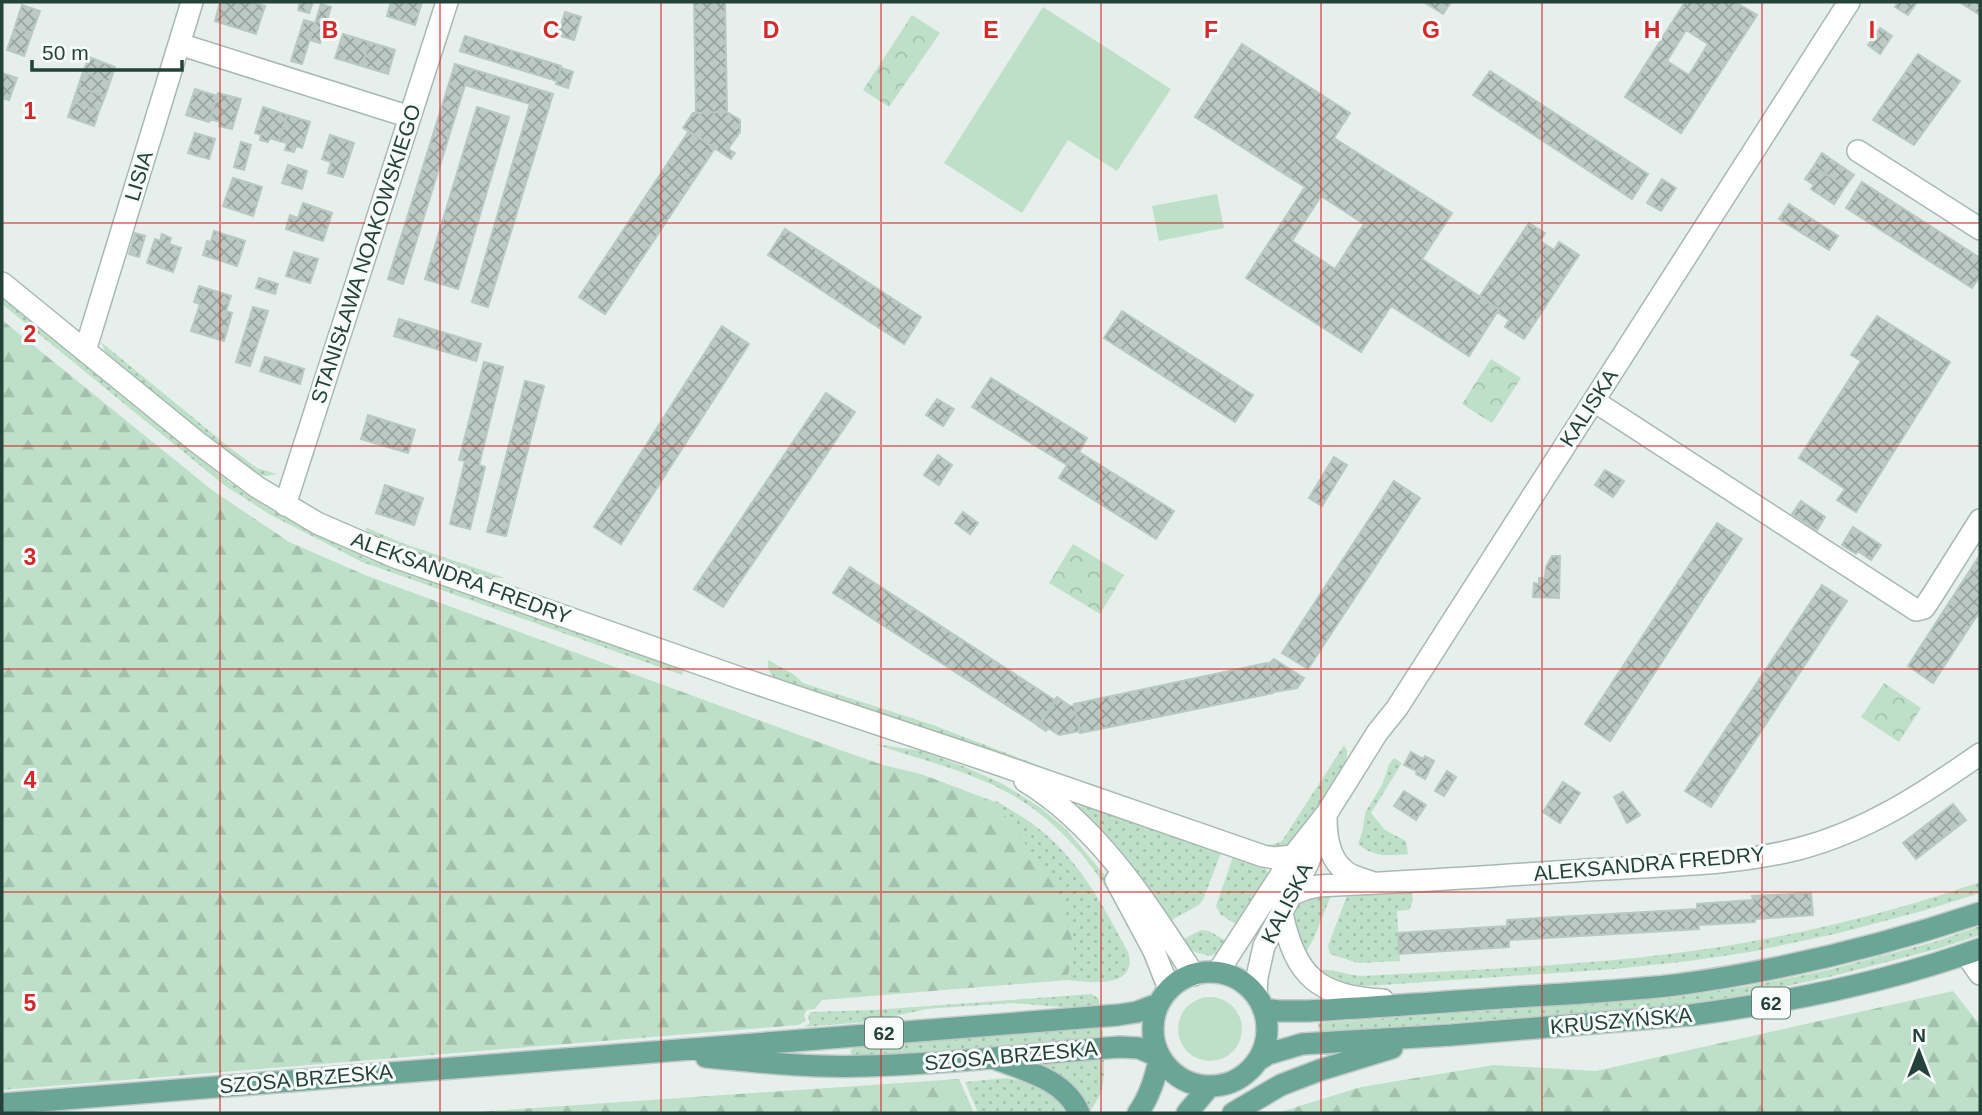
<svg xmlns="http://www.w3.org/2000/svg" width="1982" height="1115" viewBox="0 0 1982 1115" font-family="Arial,sans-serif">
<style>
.grass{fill:url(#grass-dots)}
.forest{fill:url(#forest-firs)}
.park{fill:url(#park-crowns)}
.garden{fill:#bfe0c8}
.building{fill:url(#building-cross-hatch);stroke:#b8c9c2;stroke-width:2;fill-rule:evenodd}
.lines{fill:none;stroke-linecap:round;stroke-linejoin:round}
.minor-casing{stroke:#a8b8b2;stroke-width:24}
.major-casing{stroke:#c2cac8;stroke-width:24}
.minor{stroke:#fff;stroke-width:21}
.major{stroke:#6aa596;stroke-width:21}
.grid{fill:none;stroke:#d62828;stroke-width:2;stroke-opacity:0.55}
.labels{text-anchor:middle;stroke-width:6;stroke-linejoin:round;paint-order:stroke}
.shield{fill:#f7fbf9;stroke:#637a73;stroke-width:2}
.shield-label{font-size:19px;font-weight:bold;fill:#24423a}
.street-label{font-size:21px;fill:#24423a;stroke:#f7fbf9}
.grid-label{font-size:23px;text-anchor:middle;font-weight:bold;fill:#d62828;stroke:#f7fbf9;stroke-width:6;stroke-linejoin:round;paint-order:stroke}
</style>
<defs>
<pattern id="grass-dots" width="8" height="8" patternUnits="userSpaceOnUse" patternTransform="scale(1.75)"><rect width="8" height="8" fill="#bfe0c8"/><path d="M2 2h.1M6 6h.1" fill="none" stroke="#a4c1ad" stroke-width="1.8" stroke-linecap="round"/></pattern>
<pattern id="forest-firs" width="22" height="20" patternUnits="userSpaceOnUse" patternTransform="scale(1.75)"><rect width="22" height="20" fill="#bfe0c8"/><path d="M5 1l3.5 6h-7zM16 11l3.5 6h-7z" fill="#a4c1ad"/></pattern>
<pattern id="park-crowns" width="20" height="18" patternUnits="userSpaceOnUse" patternTransform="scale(1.75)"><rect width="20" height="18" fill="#bfe0c8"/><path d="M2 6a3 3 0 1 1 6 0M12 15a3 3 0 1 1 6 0" fill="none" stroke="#a4c1ad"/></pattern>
<pattern id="building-cross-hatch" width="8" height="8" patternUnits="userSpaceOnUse" patternTransform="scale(1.75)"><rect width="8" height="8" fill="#bbcac4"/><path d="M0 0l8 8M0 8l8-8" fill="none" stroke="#98a6a0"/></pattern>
</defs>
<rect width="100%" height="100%" fill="#e6efeb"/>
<path class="grass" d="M 2,296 L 228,481 L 271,510 L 366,558 L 684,670 L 682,675 L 362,562 L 269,514 L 224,485 L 2,304 Z
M 101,342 L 229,447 L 257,468 L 277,474 L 266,476 L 257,474 L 227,452 L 106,354 Z
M 365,527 L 402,543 L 505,578 L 486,577 L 369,535 Z
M 768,660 L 793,674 L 803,683 L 933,725 L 1066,776 L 1226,832 L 1228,836 L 932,731 L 780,680 C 770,676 767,670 768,660 Z
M 875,744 L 922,751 L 965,767 L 1003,784 L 1041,808 L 1066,829 L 1103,873 L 1140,939 L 1135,940 C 1125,923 1117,905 1106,888 C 1081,847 1041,808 997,787 C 958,768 915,758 875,744 Z
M 1344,745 L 1347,751 L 1346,763 L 1297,839 L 1283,850 L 1240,840 L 1243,838 C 1257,843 1268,849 1282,841 Z
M 1394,758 L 1402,763 L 1371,813 L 1385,830 L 1406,841 L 1408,854 C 1388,856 1373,857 1358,844 L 1363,829 L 1365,813 L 1383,783 L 1389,764 Z
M 996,801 C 1018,814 1040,827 1058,846 C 1088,876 1108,915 1128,952 C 1139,990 1088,982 1067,980 L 1074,947 L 995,802 Z
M 1082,805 L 1221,853 L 1203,900 L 1199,905 L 1168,922 L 1115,849 L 1079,809 L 1078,806 Z
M 1233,857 L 1265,869 L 1270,874 L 1239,926 L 1221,915 L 1216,906 Z
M 1980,882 L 1980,893 L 1926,910 L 1835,934 L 1750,952 L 1689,961 L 1615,969 L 1353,987 L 1332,981 L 1316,970 C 1333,968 1346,975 1362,976 C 1491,968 1622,965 1749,942 C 1827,928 1905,908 1980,882 Z
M 1412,890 L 1413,900 L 1409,910 L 1397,911 L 1400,961 L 1358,963 L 1330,954 L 1328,946 L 1348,893 Z
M 1332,893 L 1314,938 L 1303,958 C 1299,943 1284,908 1304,900 C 1312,896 1323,895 1332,893 Z
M 1980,926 L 1980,935 L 1937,949 L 1829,977 L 1751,994 L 1672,1007 L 1319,1032 L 1318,1023 L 1671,998 L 1749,986 L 1828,970 L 1934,942 Z
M 1201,930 L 1209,931 L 1228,942 L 1222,951 L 1210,956 L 1195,952 L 1180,941 Z
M 1092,994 L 1099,999 L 1099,1006 L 1061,1007 L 1013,1003 L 927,1009 L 867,1022 L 804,1027 L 810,1023 L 808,1016 L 811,1012 L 873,1010 Z
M 1102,1027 L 1103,1038 L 855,1057 L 850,1052 L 854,1046 Z
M 1104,1059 C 1104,1086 1104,1091 1089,1113 L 1042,1067 L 1044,1064 Z
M 1006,1078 C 1031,1081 1052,1091 1066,1113 L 978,1113 L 965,1082 Z"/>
<path class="forest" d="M 2,320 L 212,490 L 289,542 L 365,575 L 843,751 L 883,765 L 921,774 L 995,802 L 1058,889 L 1074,947 L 1067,980 L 822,1000 L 815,1009 L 807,1010 L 804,1015 L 806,1021 L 798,1025 L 2,1090 Z
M 1953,991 L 1980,1025 L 1980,1113 L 1277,1113 L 1361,1087 L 1494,1065 L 1596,1071 Z
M 959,1079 L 974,1113 L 461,1113 Z"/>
<path class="park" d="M 912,15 L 940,33 L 889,107 L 863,90 Z
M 1491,359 L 1521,378 L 1492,423 L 1462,404 Z
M 1073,544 L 1124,575 L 1100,614 L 1049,583 Z
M 1884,683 L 1921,708 L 1899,742 L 1861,717 Z"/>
<path class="garden" d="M 1043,7 L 1171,89 L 1117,171 L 1068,140 L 1022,213 L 944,163 Z
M 1217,194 L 1224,228 L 1159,241 L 1152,206 Z
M1178 1029a32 32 0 1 1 64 0a32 32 0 1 1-64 0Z"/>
<path class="building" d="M 220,2 L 250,2 L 265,6 L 256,34 L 215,21 Z
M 300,2 L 313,2 L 309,13 L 298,10 Z
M 391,2 L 422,2 L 415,25 L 387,16 Z
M 694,2 L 725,2 L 727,112 L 696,113 Z
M 1424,2 L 1451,2 L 1443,14 Z
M 1685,2 L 1735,2 L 1757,15 L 1681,133 L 1625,97 ZM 1686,30 L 1708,44 L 1689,75 L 1667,61 Z
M 1898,2 L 1917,2 L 1908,15 L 1895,7 Z
M 1962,2 L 1980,2 L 1980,15 L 1961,3 Z
M 321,4 L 331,7 L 320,43 L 310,40 Z
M 22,5 L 40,11 L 32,33 L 15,27 Z
M 565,12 L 581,17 L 574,40 L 558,35 Z
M 304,20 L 315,23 L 302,64 L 291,61 Z
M 15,27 L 32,33 L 24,56 L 7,50 Z
M 1880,28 L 1892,36 L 1880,54 L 1868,45 Z
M 343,34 L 369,42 L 362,66 L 335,58 Z
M 465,36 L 561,66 L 557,81 L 460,51 Z
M 369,42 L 395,50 L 388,74 L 362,66 Z
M 1242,44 L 1350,113 L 1334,138 L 1452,213 L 1422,259 L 1499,309 L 1469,356 L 1391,306 L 1361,352 L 1246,278 L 1305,187 L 1195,117 ZM 1321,196 L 1364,224 L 1335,269 L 1292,241 Z
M 1918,54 L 1960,81 L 1914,145 L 1873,120 Z
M 89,57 L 115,67 L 110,82 L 83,72 Z
M 455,64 L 553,94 L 488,307 L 472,302 L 530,104 L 465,85 L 403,284 L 388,279 Z
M 561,68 L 573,72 L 568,88 L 556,84 Z
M 1490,71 L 1648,174 L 1632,199 L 1473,95 Z
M 83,72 L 110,82 L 105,96 L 78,87 Z
M 2,73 L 17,78 L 9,100 L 2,98 Z
M 78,87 L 105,96 L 99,111 L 73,102 Z
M 195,89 L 217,96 L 209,122 L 186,115 Z
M 218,93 L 241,99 L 232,129 L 219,126 L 220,122 L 210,119 Z
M 73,102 L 99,111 L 94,126 L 68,117 Z
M 263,107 L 287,115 L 279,141 L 270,138 L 268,142 L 260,140 L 261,135 L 255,133 Z
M 477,107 L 509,117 L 458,289 L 425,279 Z
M 727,112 L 740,120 L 740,132 L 728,149 L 735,153 L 731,159 L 683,128 L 693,113 Z
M 287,115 L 310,122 L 302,148 L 296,146 L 294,152 L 285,150 L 287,143 L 279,141 Z
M 689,131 L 715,148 L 605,314 L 579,297 Z
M 195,133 L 215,139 L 209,159 L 188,153 Z
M 330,135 L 354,143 L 343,177 L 328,173 L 331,162 L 322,159 Z
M 241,142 L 251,145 L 244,170 L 234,167 Z
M 1822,153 L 1854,175 L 1845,187 L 1814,166 Z
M 288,165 L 307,171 L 302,189 L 282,183 Z
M 1814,166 L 1845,187 L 1834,204 L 1811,189 L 1814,185 L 1805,179 Z
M 233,178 L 262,187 L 253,216 L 223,206 Z
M 1662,179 L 1676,188 L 1661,211 L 1647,203 Z
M 1862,182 L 1980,258 L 1980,276 L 1972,288 L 1846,208 Z
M 303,203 L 332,213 L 323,241 L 286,229 L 290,215 L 298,218 Z
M 1789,204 L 1838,236 L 1829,250 L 1779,219 Z
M 1529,223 L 1545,233 L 1540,241 L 1554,250 L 1559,242 L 1579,255 L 1524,339 L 1505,327 L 1509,320 L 1497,312 L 1499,309 L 1480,296 Z
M 785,229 L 921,317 L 904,344 L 768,255 Z
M 214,231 L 245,241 L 237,266 L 203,255 L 207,241 L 211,242 Z
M 135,233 L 145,236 L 139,257 L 129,254 Z
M 162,234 L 171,238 L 169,244 L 181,248 L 173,272 L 147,263 L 155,239 L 160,241 Z
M 294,252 L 318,259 L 310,283 L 286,276 Z
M 259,278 L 278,284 L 275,294 L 256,288 Z
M 199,286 L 231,296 L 226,311 L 232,313 L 224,341 L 191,331 L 200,304 L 194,302 Z
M 253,307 L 268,311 L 250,366 L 236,362 Z
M 1122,311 L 1253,395 L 1235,422 L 1104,338 Z
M 1877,316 L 1950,362 L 1856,512 L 1837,500 L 1845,489 L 1799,458 L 1861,361 L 1851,355 Z
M 399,319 L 481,344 L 476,361 L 394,336 Z
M 722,326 L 749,344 L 621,544 L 594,527 Z
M 265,357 L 304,369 L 300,384 L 260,371 Z
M 484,362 L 503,367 L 479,465 L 485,467 L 470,529 L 450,524 L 465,461 L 459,460 Z
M 991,378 L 1087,438 L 1079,452 L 1174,511 L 1156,539 L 1059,478 L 1067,465 L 972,407 Z
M 525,381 L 544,386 L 506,536 L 487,532 Z
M 826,393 L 855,412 L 723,607 L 694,589 Z
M 937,399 L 954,409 L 943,426 L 926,415 Z
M 368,415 L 415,430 L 408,453 L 361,439 Z
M 938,455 L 952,465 L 939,485 L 924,475 Z
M 1334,457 L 1347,465 L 1322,506 L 1309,498 Z
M 1605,470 L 1624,481 L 1613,497 L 1595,485 Z
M 1394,481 L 1420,498 L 1308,669 L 1282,653 Z
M 385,485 L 423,498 L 414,525 L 376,513 Z
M 1801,501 L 1825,517 L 1817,530 L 1792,514 Z
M 963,512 L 978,523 L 970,534 L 955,523 Z
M 1717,523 L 1742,539 L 1610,741 L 1585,724 Z
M 1853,527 L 1881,545 L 1871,560 L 1858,551 L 1856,554 L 1842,545 Z
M 1980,555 L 1980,611 L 1933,683 L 1908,666 Z
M 1552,556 L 1560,556 L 1559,598 L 1533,597 L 1534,583 L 1539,584 L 1539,578 L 1545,578 L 1546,567 Z
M 850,567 L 1056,701 L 1039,726 L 833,593 Z
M 1822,585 L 1847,601 L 1711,807 L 1685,791 Z
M 1274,659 L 1304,678 L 1297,688 L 1273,692 L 1267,665 Z
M 1267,663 L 1273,693 L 1080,733 L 1074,704 Z
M 1057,697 L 1070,706 L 1074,705 L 1080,731 L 1059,735 L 1048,728 L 1046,731 L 1038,726 Z
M 1411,752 L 1423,759 L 1425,756 L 1434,761 L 1425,779 L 1416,774 L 1417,771 L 1404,765 Z
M 1447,771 L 1456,777 L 1444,796 L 1435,791 Z
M 1563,782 L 1580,793 L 1560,823 L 1543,812 Z
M 1404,791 L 1426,805 L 1416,820 L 1394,806 Z
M 1623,792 L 1640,815 L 1627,823 L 1614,797 Z
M 1953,804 L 1966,820 L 1916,859 L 1903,843 Z
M 1811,893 L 1813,915 L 1755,919 L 1755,922 L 1698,925 L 1699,929 L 1509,940 L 1509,947 L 1399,954 L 1398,933 L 1507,926 L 1507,920 L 1697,909 L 1697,904 L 1753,900 L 1752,896 Z"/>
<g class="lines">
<defs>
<path id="minor" d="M 179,44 L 410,117
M 1858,151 L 1980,229
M 2,283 L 197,442 L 257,487 L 317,523 L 395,557 L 743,679 L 983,759 L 1263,856 L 1274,858 L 1293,856
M 85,351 L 192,2
M 1594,401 L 1916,610 L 1924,608 L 1932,596 L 1980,520
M 285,505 L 447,2
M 1025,781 C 1098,825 1148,905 1194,975
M 1326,818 C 1326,837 1329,859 1345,871 C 1352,877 1363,879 1371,882
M 1116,880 L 1154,951 L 1169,989
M 1291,895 L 1305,889 L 1318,886 C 1414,882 1509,875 1604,869 C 1669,865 1735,865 1798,849 C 1867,831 1923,794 1980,754
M 1282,913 C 1295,976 1318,997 1383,1000
M 1966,954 L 1980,974
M 1218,972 L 1293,856 L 1327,813 L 1377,733 L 1397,708 L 1849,2
M 1256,995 L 1257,977 L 1264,946 L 1308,863 L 1319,833"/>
<path id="major" d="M1153 1029a57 57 0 1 1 114 0a57 57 0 1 1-114 0Z
M 1263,1009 L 1279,1011 L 1308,1011 C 1377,1007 1446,1002 1515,997 C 1568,994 1622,991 1675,985 C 1779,971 1881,946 1980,913
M 706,1057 C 759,1062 812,1068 865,1066 C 951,1064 1035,1053 1120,1047 L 1139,1048 L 1160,1057
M 998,1060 C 1028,1071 1066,1081 1079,1113
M 1257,1061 L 1268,1054 L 1302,1044 L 1451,1035 L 1691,1015 C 1789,1002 1887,982 1980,949
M 2,1104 L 1118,1015 L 1137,1012 L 1158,1004
M 1138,1113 C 1150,1096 1155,1078 1160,1057
M 1187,1113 L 1209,1087
M 1233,1113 L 1281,1085 L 1320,1070 L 1392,1048"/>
</defs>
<use href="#minor" class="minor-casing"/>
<use href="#major" class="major-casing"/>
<use href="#minor" class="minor"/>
<use href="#major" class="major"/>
</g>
<path class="grid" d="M 220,2 L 220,1113M 440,2 L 440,1113M 661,2 L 661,1113M 881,2 L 881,1113M 1101,2 L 1101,1113M 1321,2 L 1321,1113M 1542,2 L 1542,1113M 1762,2 L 1762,1113M 2,223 L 1980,223M 2,446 L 1980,446M 2,669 L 1980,669M 2,892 L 1980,892"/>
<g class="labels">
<g class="shield">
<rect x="1752" y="987.5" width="38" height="31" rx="5"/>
<rect x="865" y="1017.5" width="38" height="31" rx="5"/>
</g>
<g class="shield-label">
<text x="1771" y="1010">62</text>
<text x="884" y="1040">62</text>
</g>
<g class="street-label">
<text transform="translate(139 176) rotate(-73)" y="7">LISIA</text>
<text transform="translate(366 254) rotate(-72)" y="7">STANISŁAWA NOAKOWSKIEGO</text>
<text transform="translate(1589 408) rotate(-57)" y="7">KALISKA</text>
<text transform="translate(461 578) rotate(20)" y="7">ALEKSANDRA FREDRY</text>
<text transform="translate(1649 864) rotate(-5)" y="7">ALEKSANDRA FREDRY</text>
<text transform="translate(1287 903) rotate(-63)" y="7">KALISKA</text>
<text transform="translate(1621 1021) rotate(-5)" y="7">KRUSZYŃSKA</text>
<text transform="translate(1011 1056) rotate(-5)" y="7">SZOSA BRZESKA</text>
<text transform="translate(306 1079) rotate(-5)" y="7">SZOSA BRZESKA</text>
</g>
</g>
<g class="grid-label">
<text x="330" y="38">B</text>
<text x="551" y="38">C</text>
<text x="771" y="38">D</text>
<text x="991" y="38">E</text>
<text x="1211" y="38">F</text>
<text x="1431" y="38">G</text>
<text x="1652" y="38">H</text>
<text x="1872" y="38">I</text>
<text x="30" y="119">1</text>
<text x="30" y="342">2</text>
<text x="30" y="565">3</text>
<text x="30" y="788">4</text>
<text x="30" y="1011">5</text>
</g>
<rect width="1982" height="1115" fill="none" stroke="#24423a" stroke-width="7"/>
<g transform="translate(1919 1052)" stroke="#f7fbf9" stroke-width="5" paint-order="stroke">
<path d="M0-5L12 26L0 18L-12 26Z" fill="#24423a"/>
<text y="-10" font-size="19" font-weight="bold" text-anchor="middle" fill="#24423a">N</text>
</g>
<path d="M32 60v10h150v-10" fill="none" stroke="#24423a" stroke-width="3.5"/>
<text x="42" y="60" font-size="21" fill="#24423a" stroke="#f7fbf9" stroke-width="5" paint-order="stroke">50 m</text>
</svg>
